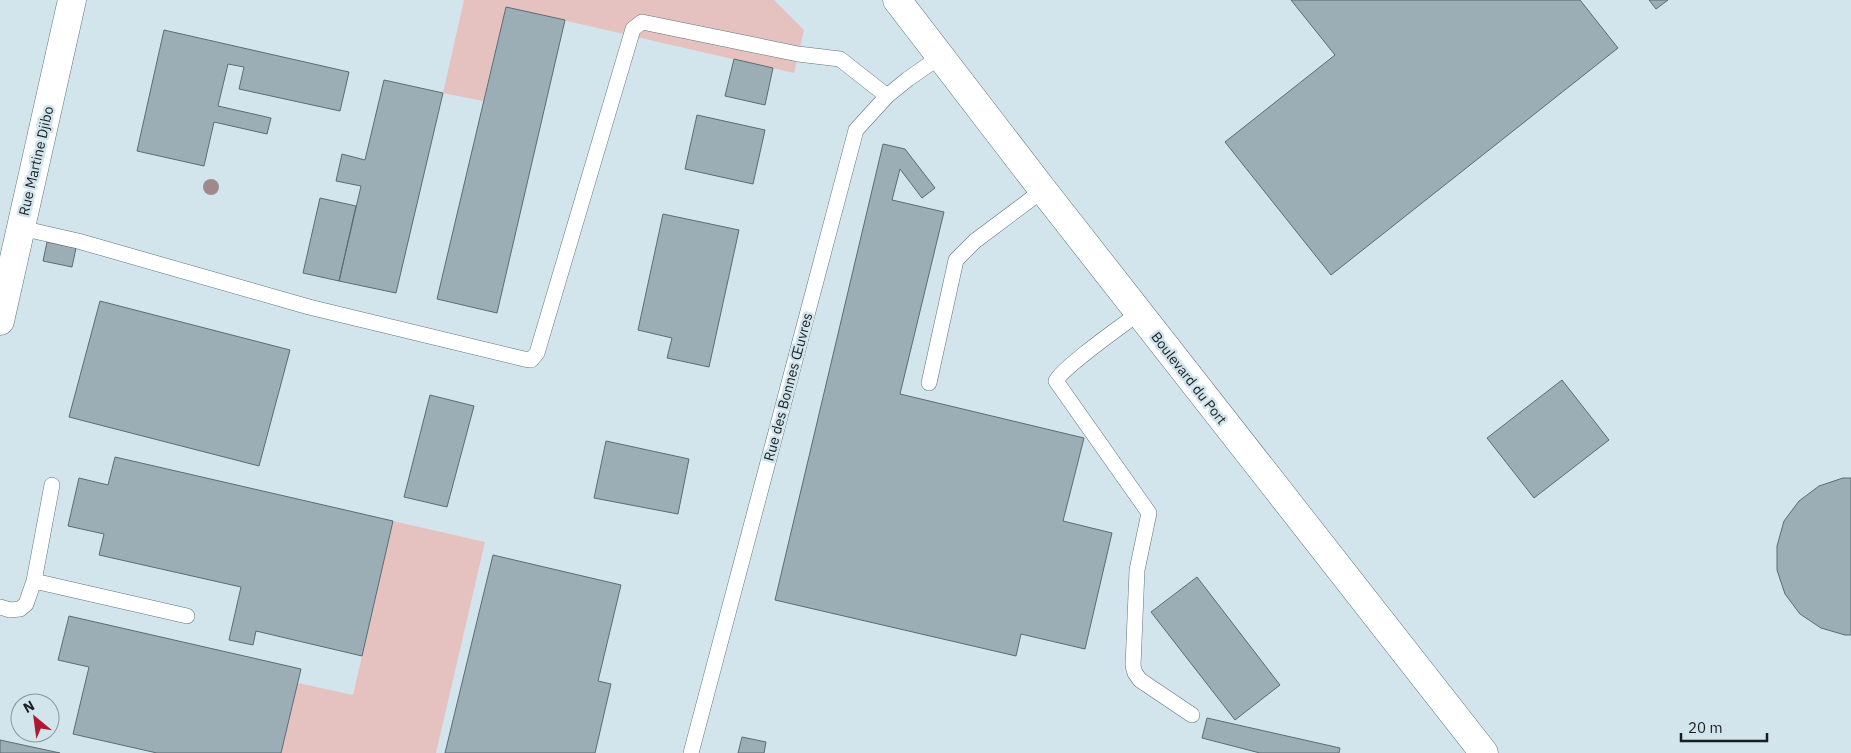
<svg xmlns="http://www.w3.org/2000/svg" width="1851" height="753" viewBox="0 0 1851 753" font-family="'IBM Plex Sans',sans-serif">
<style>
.green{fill:#e5c2c0}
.building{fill:#9caeb5;stroke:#5b6b72}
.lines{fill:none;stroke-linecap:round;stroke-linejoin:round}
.lane-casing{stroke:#63747a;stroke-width:16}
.street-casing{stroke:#63747a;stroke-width:29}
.secondary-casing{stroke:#63747a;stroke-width:29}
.lane{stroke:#fff;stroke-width:15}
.street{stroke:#fff;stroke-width:28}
.secondary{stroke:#fff;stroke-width:28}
.tree{fill:#a0898d}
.labels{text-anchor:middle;stroke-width:5;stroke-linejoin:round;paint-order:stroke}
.street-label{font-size:14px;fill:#181f21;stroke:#d2e5ed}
</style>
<rect width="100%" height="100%" fill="#d2e5ed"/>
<path class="green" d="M 464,0 L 774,0 L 804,30 L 794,73 L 506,7 L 483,101 L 443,93 Z
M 393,521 L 485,542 L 436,753 L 281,753 L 298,683 L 353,695 Z"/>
<path class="building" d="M 1291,0 L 1580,0 L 1618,48 L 1331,275 L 1225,142 L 1335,55 Z
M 1649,0 L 1668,0 L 1656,9 Z
M 506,7 L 565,20 L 497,313 L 437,299 Z
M 164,30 L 349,72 L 340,111 L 239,89 L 244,67 L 228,64 L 218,106 L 271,118 L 267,134 L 214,122 L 204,166 L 137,151 Z
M 734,59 L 773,68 L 765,105 L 725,96 Z
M 384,80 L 443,93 L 396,293 L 339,281 L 361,186 L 336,181 L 342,154 L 365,160 Z
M 697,115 L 765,130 L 753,184 L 685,169 Z
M 883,144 L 905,149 L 935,188 L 922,198 L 900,169 L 892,200 L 944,212 L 900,394 L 1084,438 L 1063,521 L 1112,533 L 1085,649 L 1021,634 L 1016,656 L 775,600 Z
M 320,198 L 356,206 L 339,281 L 303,273 Z
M 663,214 L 739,230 L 709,367 L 667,358 L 672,338 L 638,330 Z
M 47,242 L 76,248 L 72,267 L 43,261 Z
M 100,301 L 290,350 L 259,466 L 69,417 Z
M 1562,380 L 1609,440 L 1534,498 L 1487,438 Z
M 430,395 L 474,406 L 447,507 L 404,497 Z
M 606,441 L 689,459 L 678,514 L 594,498 Z
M 115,457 L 393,521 L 362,656 L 256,631 L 253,645 L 229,640 L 241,587 L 99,555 L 104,534 L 68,526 L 79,478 L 108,485 Z
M 1843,478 L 1851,478 L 1851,635 L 1845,635 L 1821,628 L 1800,614 L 1785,594 L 1777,570 L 1777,546 L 1784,521 L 1799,501 L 1819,486 Z
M 493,555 L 621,585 L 598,681 L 611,684 L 595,753 L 445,753 Z
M 1197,577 L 1280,685 L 1235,720 L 1151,612 Z
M 69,616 L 301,669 L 281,753 L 157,753 L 73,734 L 89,667 L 58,660 Z
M 1207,718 L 1340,748 L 1339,753 L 1260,753 L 1202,738 Z
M 742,737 L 766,742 L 764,753 L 738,753 Z
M 0,740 L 60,753 L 0,753 Z"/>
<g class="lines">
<defs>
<path id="lane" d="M 21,228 L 78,241 L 309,307 L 524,359 L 531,360 L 537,353 L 633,29 L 642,22 L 798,54 L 840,59 L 887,96
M 1139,313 C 1123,325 1063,367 1056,381 L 1149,513 L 1137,570 L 1133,666 L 1135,673 L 1140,680 L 1192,715
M 929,383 L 956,260 L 975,241 L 1043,190
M 34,581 L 187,616
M 0,607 L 10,610 L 20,609 L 26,604 L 34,581 L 52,485
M 691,753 L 856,130 L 887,96 L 908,79 L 941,56"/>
<path id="street" d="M 0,321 L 72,0"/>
<path id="secondary" d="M 897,0 L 1043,190 L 1484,753"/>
</defs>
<use href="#lane" class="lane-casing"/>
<use href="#street" class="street-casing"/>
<use href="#secondary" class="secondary-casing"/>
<use href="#lane" class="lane"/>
<use href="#street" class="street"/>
<use href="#secondary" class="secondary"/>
</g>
<circle class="tree" cx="211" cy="187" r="8"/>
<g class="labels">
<g class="street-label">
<text transform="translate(36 161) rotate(-77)" y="5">Rue Martine Djibo</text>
<text transform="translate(1189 378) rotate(52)" y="5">Boulevard du Port</text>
<text transform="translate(788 387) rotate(-75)" y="5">Rue des Bonnes Œuvres</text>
</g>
</g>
<g transform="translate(35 718) rotate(331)"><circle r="24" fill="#d2e5ed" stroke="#88969b"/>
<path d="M0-4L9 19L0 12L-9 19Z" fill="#ae1930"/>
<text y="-8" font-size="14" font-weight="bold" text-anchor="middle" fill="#181f21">N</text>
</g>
<path d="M1681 733v8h86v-8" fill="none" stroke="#181f21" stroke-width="2.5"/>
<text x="1688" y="733" font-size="15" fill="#181f21" stroke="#d2e5ed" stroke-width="4" paint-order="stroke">20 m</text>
</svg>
